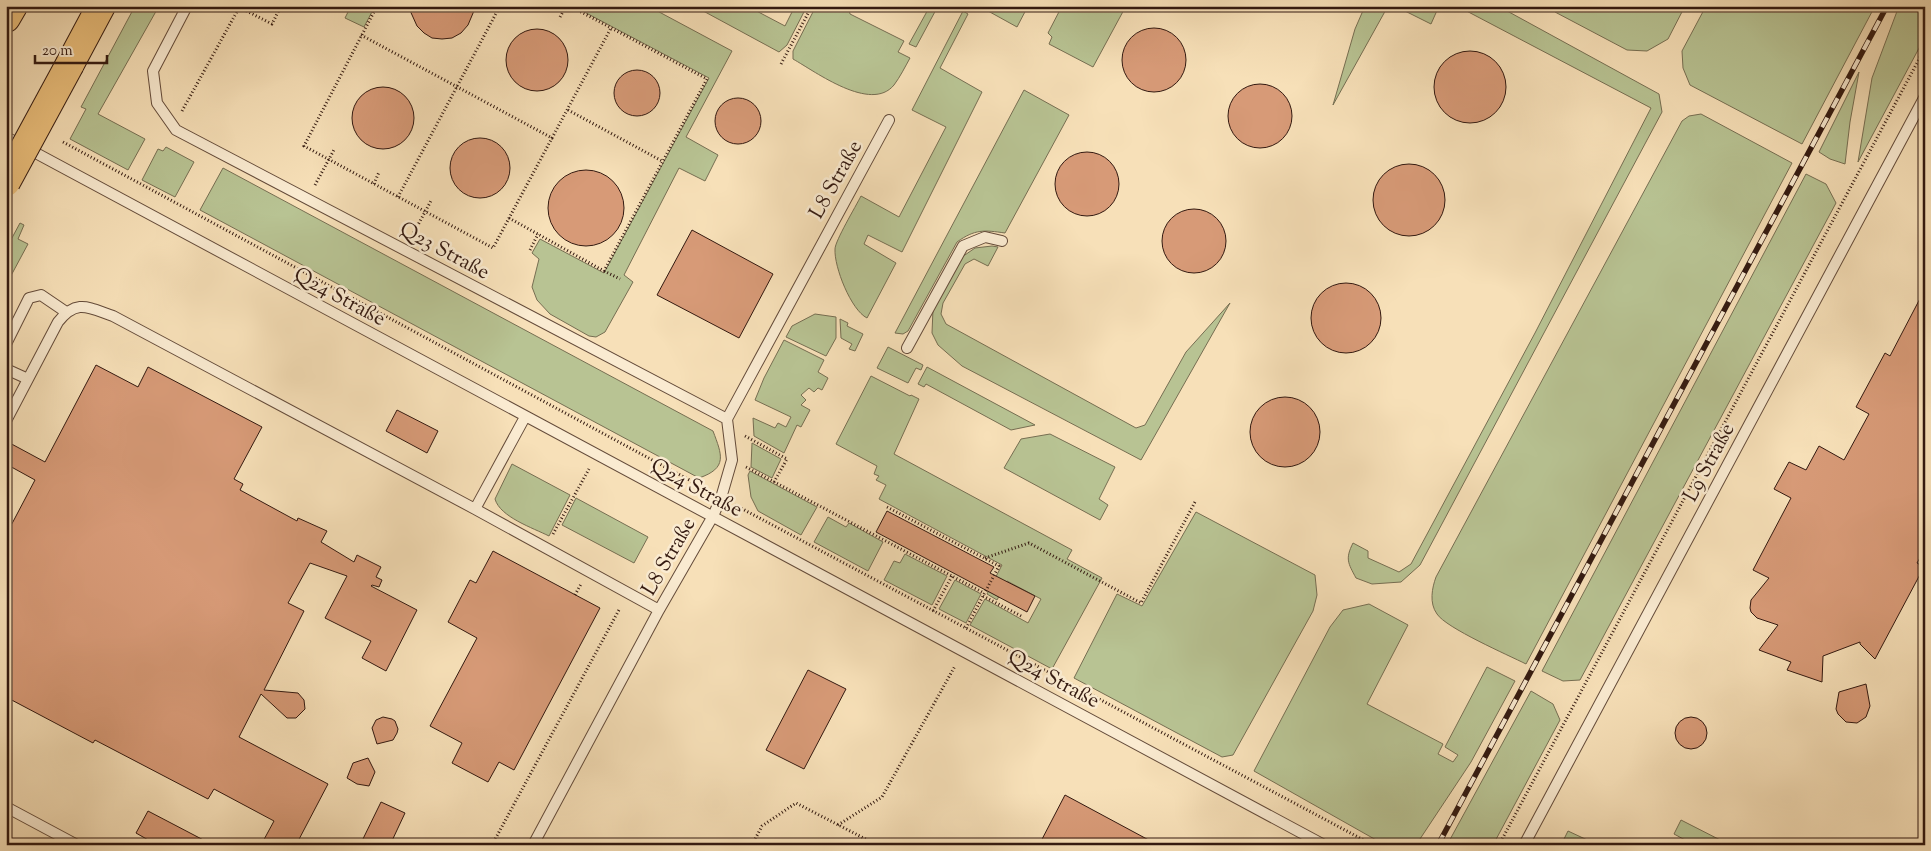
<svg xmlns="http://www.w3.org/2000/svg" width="1931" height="851" viewBox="0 0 1931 851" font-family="'Sorts Mill Goudy',serif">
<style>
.green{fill:#b8c393;stroke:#766e52}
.building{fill:#d79a77;stroke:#331910}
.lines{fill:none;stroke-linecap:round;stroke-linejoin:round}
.lane-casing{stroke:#644b3a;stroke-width:12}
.highway-casing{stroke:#331910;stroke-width:30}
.path{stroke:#331910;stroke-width:3;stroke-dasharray:1 2.5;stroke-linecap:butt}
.lane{stroke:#faebd1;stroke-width:10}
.highway{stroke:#ecc07c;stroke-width:28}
.rail-casing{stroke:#331910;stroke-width:5.5}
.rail{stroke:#faebd1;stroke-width:4;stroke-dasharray:11;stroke-linecap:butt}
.highway-bridge-casing{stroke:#331910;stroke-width:30;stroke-linecap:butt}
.highway-bridge{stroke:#ecc07c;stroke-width:28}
.labels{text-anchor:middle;stroke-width:5;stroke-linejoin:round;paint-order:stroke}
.street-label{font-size:21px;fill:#331910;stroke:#faebd1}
</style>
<rect width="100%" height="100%" fill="#f7e0b8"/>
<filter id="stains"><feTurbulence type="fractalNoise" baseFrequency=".004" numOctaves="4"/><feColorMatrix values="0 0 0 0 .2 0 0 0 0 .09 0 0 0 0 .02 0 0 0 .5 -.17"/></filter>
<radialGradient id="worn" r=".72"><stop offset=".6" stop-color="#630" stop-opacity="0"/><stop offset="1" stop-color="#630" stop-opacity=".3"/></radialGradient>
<path class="green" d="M 135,6 L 159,6 L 98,114 L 145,139 L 128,170 L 70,139 L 86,109 L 81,107 L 88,94 Z
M 351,6 L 375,6 L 364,27 L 345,18 Z
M 573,6 L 648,6 L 732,51 L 686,137 L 718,155 L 705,181 L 679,168 L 624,275 L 633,282 L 605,332 L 596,337 L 589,336 L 550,314 L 537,300 L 532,287 L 539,259 L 532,253 L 540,239 L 604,273 L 709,78 Z
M 694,6 L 747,6 L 785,26 L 795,6 L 807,6 L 787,45 L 779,52 Z
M 816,6 L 848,6 L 850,14 L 904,41 L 898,52 L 910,58 C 905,67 900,77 894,85 C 871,113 816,72 793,59 L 793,51 Z
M 930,6 L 938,6 L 916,47 L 909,44 Z
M 979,6 L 1028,6 L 1017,27 Z
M 1062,6 L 1126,6 L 1093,67 L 1049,44 L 1052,37 L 1048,33 Z
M 1365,6 L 1388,6 L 1333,105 L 1355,29 Z
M 1395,6 L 1439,6 L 1431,24 Z
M 1457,6 L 1498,6 L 1659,94 L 1662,112 L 1420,565 L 1401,582 L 1372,584 L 1356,578 C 1348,563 1345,559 1353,543 L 1368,551 L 1368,558 L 1399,572 L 1411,564 L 1535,333 L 1651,108 Z
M 1553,6 L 1685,6 L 1668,39 L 1647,51 L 1627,50 L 1555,12 Z
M 1706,6 L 1875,6 L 1802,144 L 1690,85 L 1683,68 L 1682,51 Z
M 1899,6 L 1925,6 L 1925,37 L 1858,162 L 1872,78 Z
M 963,11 L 968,14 L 940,68 L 982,92 L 902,252 L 868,235 L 864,244 L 896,263 L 867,318 C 851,310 834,267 835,249 C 835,241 856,206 861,196 L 899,217 L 946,127 L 912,110 Z
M 1859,72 L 1850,122 L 1845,164 L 1830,159 L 1819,152 Z
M 1024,90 L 1069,115 L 1005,233 C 984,230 975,229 957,242 L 908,331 L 903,334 L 895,333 Z
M 1701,114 L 1792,163 L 1526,664 C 1508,655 1446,628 1437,614 C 1429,603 1432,588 1436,577 L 1682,121 L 1689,116 Z
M 166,147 L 194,162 L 175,197 L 142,180 L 158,149 L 163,151 Z
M 223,168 L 713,431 C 722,455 728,468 699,478 L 200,210 Z
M 1806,174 L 1826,184 L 1836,203 L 1580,680 L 1563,681 L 1542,671 Z
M 20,223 L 24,225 L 18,239 L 28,244 L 6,285 L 6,249 Z
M 992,246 L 998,247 L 988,266 L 974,259 L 965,264 L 943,303 L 941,314 L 946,324 L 1136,428 L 1145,425 L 1186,352 L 1230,303 L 1141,460 L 962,366 L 938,345 L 932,333 L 933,309 L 962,257 L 975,248 Z
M 815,314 L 836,317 L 836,338 L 826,356 L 786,337 L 792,326 Z
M 840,319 L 848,323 L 847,326 L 863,334 L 855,351 L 849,349 L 852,344 L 841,338 Z
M 784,340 L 824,360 L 818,372 L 828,378 L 822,390 L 818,388 L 814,392 L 809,388 L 801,395 L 806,400 L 801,405 L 810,410 L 801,427 L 797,425 L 784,453 L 754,436 L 753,418 L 775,428 L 778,423 L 786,427 L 791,417 L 755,400 L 764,378 Z
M 888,347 L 923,365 L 921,370 L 916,368 L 908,383 L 877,368 Z
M 927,367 L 1035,425 L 1011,430 L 926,384 L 924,387 L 918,384 Z
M 871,376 L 910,396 L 911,395 L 919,399 L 894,454 L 1072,550 L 1067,559 L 1102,578 L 1052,669 L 970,625 L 985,599 L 1028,623 L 1041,599 L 1007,581 L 997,600 L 987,594 L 1002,565 L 879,499 L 886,485 L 876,480 L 879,476 L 874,474 L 877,466 L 836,444 Z
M 1050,434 L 1115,467 L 1099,499 L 1108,505 L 1100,520 L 1004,468 L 1021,439 Z
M 752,443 L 781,459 L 772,478 L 751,467 Z
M 512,464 L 570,495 L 549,536 C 533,528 500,517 495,499 Z
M 750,471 L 817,507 L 801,535 L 758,511 L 751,497 L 748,475 Z
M 576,498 L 648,537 L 634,563 L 562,525 Z
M 1196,512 L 1315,575 L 1317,595 L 1313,611 L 1233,755 L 1222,757 L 1074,678 L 1117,594 L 1142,606 Z
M 828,517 L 846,527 L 849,523 L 883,542 L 868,571 L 814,542 Z
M 905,554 L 947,576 L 932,605 L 884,580 L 894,561 L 900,563 Z
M 955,580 L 981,594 L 966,623 L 939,609 Z
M 1369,604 L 1408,625 L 1367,704 L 1443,744 L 1438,754 L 1453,762 L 1458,755 L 1445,747 L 1487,667 L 1515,681 L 1471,762 L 1416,845 L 1385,845 L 1254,771 L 1330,627 L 1343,610 Z
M 1531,691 L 1553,704 L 1560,720 L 1493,845 L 1447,845 Z
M 1681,820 L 1730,845 L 1685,845 L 1687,841 L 1674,834 Z
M 1568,831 L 1598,845 L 1561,845 Z"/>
<path class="building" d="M 408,6 L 476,6 L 468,25 L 461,33 L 452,38 L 442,39 L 432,38 L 424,33 L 417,26 Z
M1122 60a32 32 0 1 1 64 0a32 32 0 1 1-64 0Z
M506 60a31 31 0 1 1 62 0a31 31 0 1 1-62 0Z
M1434 87a36 36 0 1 1 72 0a36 36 0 1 1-72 0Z
M614 93a23 23 0 1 1 46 0a23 23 0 1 1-46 0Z
M1228 116a32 32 0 1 1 64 0a32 32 0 1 1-64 0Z
M352 118a31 31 0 1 1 62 0a31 31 0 1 1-62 0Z
M715 121a23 23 0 1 1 46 0a23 23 0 1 1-46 0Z
M450 168a30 30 0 1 1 60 0a30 30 0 1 1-60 0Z
M1055 184a32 32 0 1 1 64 0a32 32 0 1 1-64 0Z
M1373 200a36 36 0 1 1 72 0a36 36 0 1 1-72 0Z
M548 208a38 38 0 1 1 76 0a38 38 0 1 1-76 0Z
M1162 241a32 32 0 1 1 64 0a32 32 0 1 1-64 0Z
M 692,230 L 773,274 L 739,338 L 657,295 Z
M1311 318a35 35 0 1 1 70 0a35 35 0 1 1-70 0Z
M 1925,289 L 1925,549 L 1917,563 L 1924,567 L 1875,659 L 1860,644 L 1860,642 L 1823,656 L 1822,682 L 1787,670 L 1791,662 L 1759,650 L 1778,625 L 1757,618 L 1751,612 L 1750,608 L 1751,600 L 1769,578 L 1753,570 L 1791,498 L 1774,489 L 1789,462 L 1806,470 L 1819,446 L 1844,460 L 1869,414 L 1856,407 L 1885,353 L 1890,356 Z
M 96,365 L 138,387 L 148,367 L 262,427 L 234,479 L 243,484 L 240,490 L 297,521 L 298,518 L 327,531 L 321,542 L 354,562 L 357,555 L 381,567 L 376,577 L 382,580 L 379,587 L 372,585 L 371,586 L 417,610 L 386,671 L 362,658 L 371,641 L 325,618 L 347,576 L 310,563 L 288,603 L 304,611 L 264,690 L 298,693 L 304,700 L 305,709 L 296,718 L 287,718 L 261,694 L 239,737 L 328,784 L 296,845 L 261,845 L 274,821 L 214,789 L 208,799 L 95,740 L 93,743 L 6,697 L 6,535 L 35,480 L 6,464 L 6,441 L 45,462 Z
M1250 432a35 35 0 1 1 70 0a35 35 0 1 1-70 0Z
M 397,410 L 438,431 L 427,453 L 386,431 Z
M 887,511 L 994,567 L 990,573 L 1035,596 L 1027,612 L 876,532 Z
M 493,551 L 600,608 L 514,770 L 499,762 L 488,782 L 452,763 L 462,743 L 430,726 L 477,638 L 448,622 L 470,580 L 476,583 Z
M 808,670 L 846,689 L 804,769 L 766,750 Z
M 1866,684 L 1870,706 L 1866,717 L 1857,723 L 1846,722 L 1838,714 L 1836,709 L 1839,692 Z
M 383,717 L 392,719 L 395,721 L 398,729 L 397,733 L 393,740 L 377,744 L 372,728 L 376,720 Z
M1675 733a16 16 0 1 1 32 0a16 16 0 1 1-32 0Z
M 368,758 L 375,772 L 369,786 L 357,784 L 347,778 L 353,763 Z
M 1065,795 L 1158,845 L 1039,845 Z
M 381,802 L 405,813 L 390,845 L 360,845 Z
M 148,811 L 213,845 L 157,845 L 136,833 Z"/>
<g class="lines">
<defs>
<path id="lane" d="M 187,6 L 153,71 L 157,103 L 176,130 L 727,419
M 6,137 L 1324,845
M 6,344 L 29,298 L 41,295 L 66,312
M 907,348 L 963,246 L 985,237 L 1002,241
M 6,369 L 28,379
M 6,421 L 58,322 C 77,298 89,308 113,316 L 475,509 L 659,610
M 475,509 L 525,417
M 6,807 L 77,845
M 533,845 L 659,610 L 713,516 L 721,498 L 732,460 L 727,419 L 889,120
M 1524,845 L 1925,96"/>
<path id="highway" d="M 6,18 L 13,6
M 70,64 L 101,6"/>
</defs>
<use href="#lane" class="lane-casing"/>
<use href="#highway" class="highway-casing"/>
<path class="path" d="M 237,6 L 272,24 L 281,6
M 325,6 L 329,8 L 330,6
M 377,6 L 304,146 L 493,248 L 552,138
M 560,17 L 566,6
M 361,35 L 552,138 L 611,28
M 781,64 L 812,6
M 568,110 L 662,161
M 182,111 L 240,6
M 63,142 L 706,489
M 374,184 L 379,172
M 315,185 L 335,148
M 398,197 L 500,6
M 509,218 L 604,271 L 707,79 L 570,6
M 412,236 L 432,199
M 530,250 L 538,234
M 604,271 L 620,279
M 745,436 L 787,459 L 774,482
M 746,467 L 984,593
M 735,505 L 1373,845
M 887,507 L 999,566 L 966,628
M 553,534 L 589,469
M 985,558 L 1029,543 L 1141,603 L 1195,502
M 575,595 L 581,584
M 983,596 L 1023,617
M 933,611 L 952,576
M 838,825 L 882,797 L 955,666
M 492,845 L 620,608
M 752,845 L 762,826 L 796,803 L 877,845
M 1499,845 L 1925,48"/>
<use href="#lane" class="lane"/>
<use href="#highway" class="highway"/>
<defs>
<path id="rail" d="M 1438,845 L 1887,6"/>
</defs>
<use href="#rail" class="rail-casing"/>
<use href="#rail" class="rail"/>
<defs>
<path id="highway-bridge" d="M 6,182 L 70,64"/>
</defs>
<use href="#highway-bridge" class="highway-bridge-casing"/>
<use href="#highway-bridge" class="highway-bridge"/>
</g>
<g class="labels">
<g class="street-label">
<text transform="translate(835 179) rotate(-61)" y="7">L8 Straße</text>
<text transform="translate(445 250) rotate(28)" y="7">Q23 Straße</text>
<text transform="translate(340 296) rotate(28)" y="7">Q24 Straße</text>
<text transform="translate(1708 462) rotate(-62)" y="7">L9 Straße</text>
<text transform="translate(697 487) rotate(28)" y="7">Q24 Straße</text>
<text transform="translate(668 556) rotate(-60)" y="7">L8 Straße</text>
<text transform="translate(1054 678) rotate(28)" y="7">Q24 Straße</text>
</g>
</g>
<rect width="1931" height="851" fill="none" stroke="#f7e0b8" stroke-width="25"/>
<rect x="8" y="8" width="1916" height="836" fill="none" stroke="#331910" stroke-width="2.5"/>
<rect x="12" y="12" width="1906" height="826" fill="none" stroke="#331910"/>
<path d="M35 55v8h72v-8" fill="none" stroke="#331910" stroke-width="2.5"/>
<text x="42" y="55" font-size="15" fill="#331910" stroke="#faebd1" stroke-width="4" paint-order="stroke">20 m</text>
<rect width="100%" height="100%" filter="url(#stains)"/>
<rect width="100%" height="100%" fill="url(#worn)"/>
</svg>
